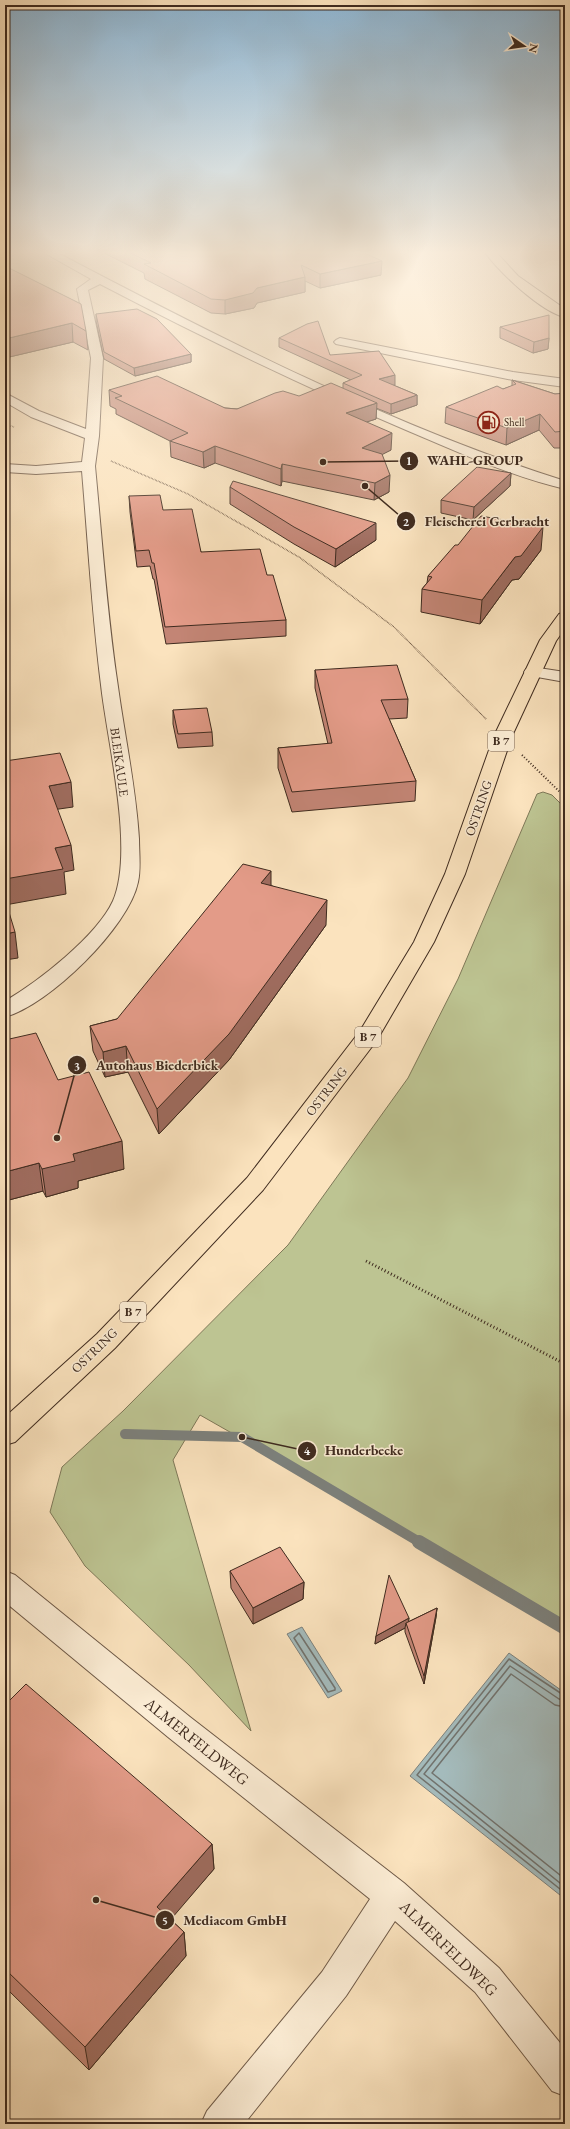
<svg xmlns="http://www.w3.org/2000/svg" width="570" height="2129" viewBox="0 0 570 2129" font-family="'EB Garamond',serif">
<style>
.green{fill:#bdc492;stroke:#7e7858}
.water{fill:#a4bbbc;stroke:#7c817d}
.lines{fill:none;stroke-linecap:round;stroke-linejoin:round}
.shore{stroke:#72736e;stroke-width:1.5}
.stream-far1{stroke:#7c817d;stroke-width:10}
.stream{stroke:#7c817d;stroke-width:14}
.minor-casing{stroke:#6e5947;stroke-width:2}
.major-casing{stroke:#3f2b1f;stroke-width:2}
.path-far2{stroke:#3f2b1f;stroke-width:1.5;stroke-dasharray:0.5 1;stroke-linecap:butt}
.path-far1{stroke:#3f2b1f;stroke-width:2;stroke-dasharray:1 2;stroke-linecap:butt}
.path{stroke:#3f2b1f;stroke-width:3;stroke-dasharray:1 2.5;stroke-linecap:butt}
.minor{fill:#fcedd5;fill-rule:evenodd}
.major{fill:#fbe3be;fill-rule:evenodd}
.wall{fill:#c38575;stroke:#3f2b1f}
.shaded-wall{fill:#9f6c5f;stroke:#3f2b1f}
.building{fill:#e39b88;stroke:#3f2b1f}
.labels{text-anchor:middle;stroke-width:3;stroke-linejoin:round;paint-order:stroke}
.far-poi-label{font-size:11px;fill:#3f2b1f;stroke:#fcedd5;text-anchor:start}
.shield{fill:#fcedd5;stroke:#786556;stroke-width:1}
.shield-label{font-size:12px;font-weight:bold;fill:#3f2b1f}
.street-label{font-size:13px;fill:#3f2b1f;stroke:#fcedd5}
.near-street-label{font-size:16px;fill:#3f2b1f;stroke:#fcedd5}
.leader{fill:none;stroke:#3f2b1f;stroke-width:1.5}
.callout-dot{fill:#3f2b1f;stroke:#fcedd5;stroke-width:1.5}
.mark-label{font-size:12px;text-anchor:middle;font-weight:bold;fill:#fff}
.callout-label{font-size:14px;text-anchor:middle;font-weight:bold;fill:#3f2b1f;stroke:#fcedd5;stroke-width:3;stroke-linejoin:round;paint-order:stroke}
</style>
<rect width="100%" height="100%" fill="#fbe3be"/>
<filter id="stains"><feTurbulence type="fractalNoise" baseFrequency=".005" numOctaves="4"/><feColorMatrix values="0 0 0 0 .2 0 0 0 0 .09 0 0 0 0 .02 0 0 0 .5 -.17"/></filter>
<radialGradient id="worn" r=".72"><stop offset=".6" stop-color="#630" stop-opacity="0"/><stop offset="1" stop-color="#630" stop-opacity=".3"/></radialGradient>
<path class="green" d="M 543,792 L 552,795 L 565,808 L 565,1623 L 200,1415 L 173,1460 L 251,1731 L 189,1665 L 85,1566 L 50,1512 L 62,1467 L 123,1411 L 288,1245 L 408,1078 L 458,979 L 537,794 Z"/>
<path class="water" d="M 302,1627 L 342,1691 L 328,1698 L 287,1634 Z
M 509,1653 L 565,1693 L 565,1899 L 410,1776 Z"/>
<g class="lines">
<path class="shore" d="M 299,1633 L 335,1688 L 335,1690 L 328,1692 L 294,1638 Z
M 565,1696 L 509,1659 L 417,1775 L 565,1893
M 565,1701 L 559,1699 L 510,1666 L 424,1774 L 565,1887
M 565,1707 L 555,1705 L 511,1674 L 432,1773 L 565,1879"/>
<path class="stream-far1" d="M 125,1434 L 242,1437 L 421,1543"/>
<path class="stream" d="M 419,1542 L 565,1628"/>
<defs>
<path id="minor" d="M 41,251 L 54,251 C 216,336 390,426 565,481 L 565,489 C 510,476 458,452 406,430 C 302,386 200,336 100,284 L 88,290 L 103,358 L 99,436 L 95,466 C 102,539 107,614 118,687 C 125,738 136,788 139,839 C 139,853 141,869 138,882 C 129,927 49,1005 5,1017 L 5,1001 C 38,982 97,936 113,901 C 135,850 107,741 101,685 C 92,614 88,542 82,471 L 36,474 L 5,472 L 5,464 L 36,466 L 82,462 L 85,438 L 31,417 L 5,402 L 5,393 L 39,411 L 86,429 L 91,358 L 77,289 L 91,279 Z
M 340,338 L 513,372 L 565,379 L 565,387 L 513,380 L 336,344 L 334,342 L 336,340 Z
M 532,667 L 565,672 L 565,682 L 526,675 L 524,672 L 526,669 Z
M 5,1571 L 15,1575 L 190,1717 L 404,1883 L 499,1968 L 565,2049 L 565,2096 L 552,2091 L 475,1992 L 395,1921 L 346,1996 L 244,2124 L 201,2124 L 207,2111 L 322,1972 L 370,1899 L 168,1737 L 5,1602 Z"/>
<path id="major" d="M 484,251 L 495,251 L 518,276 L 565,309 L 565,317 C 541,312 498,271 484,251 Z
M 565,612 L 565,628 L 556,641 L 512,736 L 465,874 L 434,942 L 377,1040 L 263,1190 L 115,1348 L 15,1442 L 5,1445 L 5,1417 L 97,1334 L 247,1178 L 360,1031 L 414,942 L 445,874 L 494,736 L 540,640 L 559,614 Z"/>
</defs>
<use href="#minor" class="minor-casing"/>
<use href="#major" class="major-casing"/>
<path class="path-far2" d="M 5,424 L 14,427
M 111,461 L 188,494 L 299,557 L 394,627 L 486,719"/>
<path class="path-far1" d="M 522,755 L 565,797"/>
<path class="path" d="M 366,1261 L 565,1364"/>
<use href="#minor" class="minor"/>
<use href="#major" class="major"/>
</g>
<path class="wall" d="M 100,251 L 296,251 L 297,254 L 381,275 L 320,288 L 305,281 L 305,292 L 257,303 L 254,308 L 225,314 L 211,313 L 145,279 L 144,273 Z
M 5,266 L 86,331 L 88,350 L 73,342 L 5,358 Z
M 96,314 L 191,354 L 191,362 L 135,376 L 104,359 L 96,321 Z
M 500,327 L 549,338 L 548,349 L 533,353 L 500,338 Z
M 279,338 L 330,355 L 395,385 L 393,385 L 417,395 L 417,405 L 391,414 L 376,408 L 376,419 L 366,422 L 391,450 L 382,454 L 389,492 L 374,500 L 282,481 L 281,486 L 215,463 L 204,468 L 171,457 L 170,441 L 116,414 L 116,409 L 110,406 L 109,390 L 225,408 L 237,409 L 343,388 L 343,383 L 351,380 L 279,347 Z
M 512,380 L 555,394 L 565,393 L 565,448 L 554,448 L 539,430 L 506,445 L 445,423 L 446,407 L 503,389 L 512,386 Z
M 511,473 L 510,486 L 473,520 L 441,513 L 441,500 Z
M 230,487 L 376,540 L 335,567 L 294,544 L 230,504 Z
M 129,496 L 163,510 L 201,552 L 267,575 L 286,620 L 286,636 L 166,644 L 154,579 L 153,579 L 150,566 L 137,567 L 130,512 Z
M 458,545 L 541,550 L 519,579 L 512,580 L 480,624 L 421,612 L 422,589 L 427,583 L 428,576 Z
M 315,670 L 408,699 L 407,718 L 389,719 L 416,781 L 415,801 L 292,812 L 278,768 L 278,748 L 328,744 L 315,688 Z
M 173,710 L 212,732 L 213,746 L 178,748 L 173,724 Z
M 271,885 L 326,925 L 229,1060 L 159,1134 L 128,1072 L 105,1077 L 93,1051 L 90,1026 L 117,1019 Z
M 58,1080 L 124,1169 L 78,1181 L 78,1188 L 46,1197 L 43,1191 L 5,1201 Z
M 230,1571 L 304,1582 L 303,1599 L 253,1624 L 231,1588 Z
M 437,1608 L 436,1617 L 424,1684 L 405,1632 L 405,1628 L 375,1644 L 376,1636 L 409,1618 L 408,1622 Z
M 5,1705 L 212,1844 L 214,1869 L 170,1919 L 184,1932 L 186,1956 L 89,2070 L 5,1987 Z"/>
<path class="shaded-wall" d="M 382,261 L 381,275 L 320,288 L 320,274 Z
M 305,277 L 305,292 L 257,303 L 254,308 L 225,314 L 225,300 L 257,288 Z
M 72,323 L 73,342 L 5,358 L 5,339 Z
M 549,338 L 548,349 L 533,353 L 534,342 Z
M 191,354 L 191,362 L 135,376 L 134,368 Z
M 395,375 L 395,385 L 378,388 L 379,379 Z
M 417,395 L 417,405 L 391,414 L 391,404 Z
M 377,403 L 376,419 L 345,429 L 346,413 Z
M 540,414 L 539,430 L 506,445 L 507,428 Z
M 392,433 L 391,450 L 362,465 L 362,448 Z
M 215,446 L 215,463 L 204,468 L 203,452 Z
M 282,464 L 282,481 L 281,486 L 281,469 Z
M 511,473 L 510,486 L 473,520 L 474,507 Z
M 390,475 L 389,492 L 374,500 L 375,483 Z
M 376,523 L 376,540 L 335,567 L 336,549 Z
M 543,527 L 541,550 L 519,579 L 512,580 L 480,624 L 482,600 L 515,557 Z
M 71,782 L 73,807 L 52,810 L 49,786 Z
M 71,845 L 74,870 L 64,872 L 66,894 L 5,905 L 5,879 L 55,848 Z
M 271,871 L 271,896 L 261,883 Z
M 327,900 L 326,925 L 229,1060 L 159,1134 L 157,1109 Z
M 15,932 L 18,958 L 5,960 L 5,934 Z
M 126,1046 L 128,1072 L 105,1077 L 103,1052 Z
M 122,1141 L 124,1169 L 78,1181 L 78,1188 L 46,1197 L 42,1169 L 73,1154 Z
M 39,1163 L 43,1191 L 5,1201 L 5,1172 Z
M 304,1582 L 303,1599 L 253,1624 L 253,1608 Z
M 437,1608 L 436,1617 L 424,1684 L 424,1676 Z
M 409,1618 L 408,1627 L 406,1623 L 405,1628 L 375,1644 L 376,1636 Z
M 212,1844 L 214,1869 L 160,1932 L 157,1907 Z
M 184,1932 L 186,1956 L 89,2070 L 85,2047 Z"/>
<path class="building" d="M 127,251 L 296,251 L 297,254 L 310,251 L 360,251 L 382,261 L 320,274 L 301,265 L 305,277 L 257,288 L 253,293 L 225,300 L 211,299 L 144,264 L 151,263 Z
M 5,266 L 81,304 L 86,331 L 72,323 L 5,339 Z
M 137,309 L 157,319 L 191,354 L 134,368 L 104,352 L 96,314 Z
M 549,315 L 549,338 L 534,342 L 500,327 Z
M 318,321 L 330,355 L 379,351 L 395,375 L 379,379 L 417,395 L 391,404 L 343,383 L 362,375 L 279,338 L 307,324 Z
M 157,376 L 225,408 L 237,409 L 275,393 L 283,391 L 299,396 L 331,383 L 377,403 L 346,413 L 392,433 L 362,448 L 382,454 L 390,475 L 375,483 L 282,464 L 281,469 L 215,446 L 203,452 L 170,441 L 188,433 L 115,398 L 122,396 L 109,390 Z
M 512,380 L 555,394 L 565,393 L 565,431 L 555,432 L 540,414 L 507,428 L 446,407 L 497,386 L 503,389 L 516,384 Z
M 477,467 L 511,473 L 474,507 L 441,500 Z
M 233,481 L 376,523 L 336,549 L 294,527 L 230,487 Z
M 160,495 L 163,510 L 192,509 L 201,552 L 260,549 L 267,575 L 273,575 L 286,620 L 165,627 L 154,563 L 152,563 L 149,550 L 136,551 L 129,496 Z
M 481,516 L 543,527 L 521,556 L 515,557 L 482,600 L 422,589 L 432,577 L 428,576 L 455,545 L 458,545 Z
M 397,665 L 408,699 L 381,700 L 416,781 L 292,792 L 278,748 L 332,743 L 315,670 Z
M 207,708 L 212,732 L 178,734 L 173,710 Z
M 60,753 L 71,782 L 49,786 L 71,845 L 55,848 L 63,869 L 5,879 L 5,761 Z
M 243,864 L 271,871 L 261,883 L 327,900 L 229,1034 L 157,1109 L 126,1046 L 103,1052 L 90,1026 L 117,1019 Z
M 5,899 L 15,932 L 5,934 Z
M 36,1033 L 58,1080 L 89,1072 L 122,1141 L 73,1154 L 75,1161 L 42,1169 L 39,1163 L 5,1172 L 5,1040 Z
M 280,1547 L 304,1582 L 253,1608 L 230,1571 Z
M 389,1575 L 409,1618 L 376,1636 Z
M 437,1608 L 424,1676 L 406,1623 Z
M 26,1684 L 212,1844 L 157,1907 L 184,1932 L 85,2047 L 5,1969 L 5,1705 Z"/>
<linearGradient id="sky" x2="0" y2="1"><stop stop-color="#8db7d6"/><stop offset="0.46" stop-color="#fdf2e2"/><stop offset="1" stop-color="#fdf2e2" stop-opacity="0"/></linearGradient>
<rect width="570" height="549" fill="url(#sky)"/>
<defs>
<symbol id="fuel-ring" viewBox="-11 -11 22 22"><circle r="9.5" fill="#fcedd5" stroke="#8f2418" stroke-width="1.5"/><path d="M-5.5-6h7V0h2V4h1.3V-2.5L3-4.5l.8-.8L6-3V5H2.5V1h-1V6h-7ZM-4.2-4.7v3.2H.2V-4.7Z" fill="#8f2418"/></symbol>
</defs>
<g fill-rule="evenodd">
<use href="#fuel-ring" x="476" y="410" width="25" height="25"/>
</g>
<g class="labels">
<g class="far-poi-label">
<text x="504" y="426">Shell</text>
</g>
<g class="shield">
<rect x="488" y="731" width="26" height="20" rx="3"/>
<rect x="355" y="1027" width="26" height="20" rx="3"/>
<rect x="120" y="1302" width="26" height="20" rx="3"/>
</g>
<g class="shield-label">
<text x="501" y="745">B 7</text>
<text x="368" y="1041">B 7</text>
<text x="133" y="1316">B 7</text>
</g>
<g class="street-label">
<text transform="translate(120 762) rotate(82)" y="5">BLEIKAULE</text>
<text transform="translate(478 808) rotate(-71)" y="5">OSTRING</text>
<text transform="translate(326 1091) rotate(-52)" y="5">OSTRING</text>
<text transform="translate(94 1350) rotate(-44)" y="5">OSTRING</text>
</g>
<g class="near-street-label">
<text transform="translate(197 1741) rotate(39)" y="6">ALMERFELDWEG</text>
<text transform="translate(449 1948) rotate(44)" y="6">ALMERFELDWEG</text>
</g>
</g>
<path class="leader" d="M323 462L409 461M365 486L406 521M57 1138L77 1065M242 1437L307 1451M96 1900L165 1920"/>
<g class="callout-dot">
<circle cx="323" cy="462" r="4"/>
<circle cx="365" cy="486" r="4"/>
<circle cx="57" cy="1138" r="4"/>
<circle cx="242" cy="1437" r="4"/>
<circle cx="96" cy="1900" r="4"/>
<circle cx="409" cy="461" r="10"/>
<circle cx="406" cy="521" r="10"/>
<circle cx="77" cy="1065" r="10"/>
<circle cx="307" cy="1451" r="10"/>
<circle cx="165" cy="1920" r="10"/>
</g>
<g class="mark-label">
<text x="409" y="465">1</text>
<text x="406" y="526">2</text>
<text x="77" y="1070">3</text>
<text x="307" y="1455">4</text>
<text x="165" y="1925">5</text>
</g>
<g class="callout-label">
<text x="475" y="465">WAHL-GROUP</text>
<text x="487" y="526">Fleischerei Gerbracht</text>
<text x="157" y="1070">Autohaus Biederbick</text>
<text x="364" y="1455">Hunderbecke</text>
<text x="235" y="1925">Mediacom GmbH</text>
</g>
<rect width="570" height="2129" fill="none" stroke="#fbe3be" stroke-width="20"/>
<rect x="6" y="6" width="558" height="2117" fill="none" stroke="#3f2b1f" stroke-width="2"/>
<rect x="10" y="10" width="550" height="2109" fill="none" stroke="#3f2b1f"/>
<g transform="translate(524 46) rotate(103)" stroke="#fcedd5" stroke-width="3" paint-order="stroke">
<path d="M0-3L7 15L0 10L-7 15Z" fill="#3f2b1f"/>
<text y="-6" font-size="11" font-weight="bold" text-anchor="middle" fill="#3f2b1f">N</text>
</g>
<rect width="100%" height="100%" filter="url(#stains)"/>
<rect width="100%" height="100%" fill="url(#worn)"/>
</svg>
